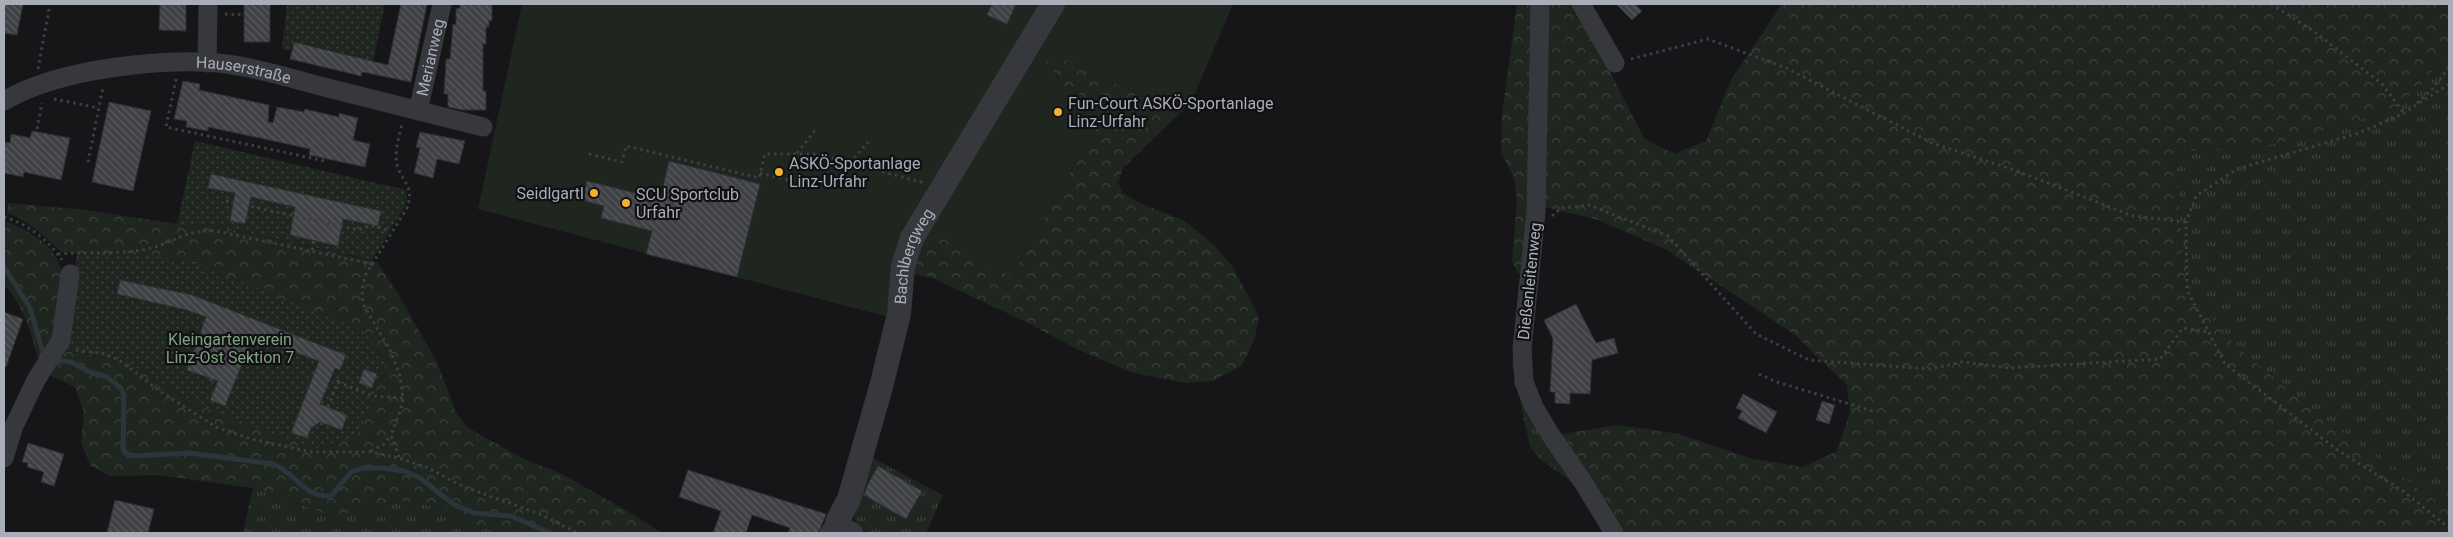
<svg xmlns="http://www.w3.org/2000/svg" width="2453" height="537" viewBox="0 0 2453 537" font-family="Roboto,sans-serif">
<style>
.grass{fill:url(#grass-tufts)}
.forest{fill:url(#forest-crowns)}
.park{fill:url(#park-dots)}
.pitch{fill:#1e261f}
.lines{fill:none;stroke-linecap:round;stroke-linejoin:round}
.stream{stroke:#2c353c;stroke-width:5}
.building{fill:url(#building-back-hatch);stroke:#303034}
.path{stroke:#3d3f44;stroke-width:3;stroke-dasharray:2.5 4;stroke-linecap:butt}
.minor{stroke:#37383d;stroke-width:19}
.tertiary{stroke:#37383d;stroke-width:24}
.poi-dot{fill:#f2b134;stroke:#111113;stroke-width:2}
.labels{text-anchor:middle;stroke-width:4.5;stroke-linejoin:round;paint-order:stroke}
.street-label{font-size:16px;fill:#a8adb8;stroke:#111113}
.poi-label{font-size:16px;fill:#a8adb8;stroke:#111113;text-anchor:start}
.park-label{font-size:16px;fill:#7fa381;stroke:#111113}
</style>
<defs>
<pattern id="grass-tufts" width="24" height="20" patternUnits="userSpaceOnUse" patternTransform="scale(1.25)"><rect width="24" height="20" fill="#1e261f"/><path d="M3 7l-1-3M5 7V3M7 7l1-3M15 17l-1-3M17 17v-4M19 17l1-3" fill="none" stroke="#3c433d"/></pattern>
<pattern id="forest-crowns" width="20" height="18" patternUnits="userSpaceOnUse" patternTransform="scale(1.25)"><rect width="20" height="18" fill="#1e261f"/><path d="M2 6a3 3 0 1 1 6 0M12 15a3 3 0 1 1 6 0" fill="none" stroke="#3c433d"/></pattern>
<pattern id="park-dots" width="8" height="8" patternUnits="userSpaceOnUse" patternTransform="scale(1.25)"><rect width="8" height="8" fill="#1e261f"/><path d="M2 2h.1M6 6h.1" fill="none" stroke="#3c433d" stroke-width="1.8" stroke-linecap="round"/></pattern>
<pattern id="building-back-hatch" width="6" height="6" patternUnits="userSpaceOnUse" patternTransform="scale(1.25)"><rect width="6" height="6" fill="#404145"/><path d="M-1 5l2 2M0 0l6 6M5-1l2 2" fill="none" stroke="#595a5e"/></pattern>
</defs>
<rect width="100%" height="100%" fill="#161618"/>
<path class="grass" d="M 2449,50 L 2449,511 L 2331,424 L 2234,345 L 2199,303 L 2184,272 L 2176,159 L 2189,151 L 2230,150 L 2300,140 L 2395,108 L 2423,84 Z
M 1516,343 L 1514,367 L 1608,533 L 1603,533 L 1581,493 L 1572,482 L 1540,459 L 1530,447 L 1512,364 Z
M 867,455 L 943,495 L 926,533 L 869,533 L 856,525 L 854,516 Z
M 253,488 L 329,515 L 357,512 L 384,504 L 405,502 L 435,506 L 479,527 L 505,533 L 243,533 Z"/>
<path class="forest" d="M 1517,4 L 1535,4 L 1526,275 L 1519,274 L 1512,262 L 1517,198 L 1514,178 L 1501,153 L 1502,115 Z
M 1546,4 L 1571,4 L 1573,12 L 1592,37 L 1644,138 L 1674,154 L 1706,141 L 1731,80 L 1782,4 L 2449,4 L 2449,50 L 2423,84 L 2395,108 L 2300,140 L 2230,150 L 2189,151 L 2176,159 L 2184,272 L 2199,303 L 2234,345 L 2331,424 L 2449,511 L 2449,533 L 1619,533 L 1556,435 L 1618,425 L 1679,434 L 1753,459 L 1803,467 L 1837,451 L 1850,413 L 1847,385 L 1794,334 L 1665,249 L 1598,220 L 1541,206 Z
M 1041,47 L 1179,114 L 1123,168 L 1118,183 L 1123,193 L 1140,203 L 1185,221 L 1214,245 L 1233,267 L 1259,317 L 1255,338 L 1242,365 L 1213,381 L 1186,383 L 1130,372 L 1077,349 L 1026,322 L 930,277 L 909,274 L 925,228 L 1011,276 L 1106,111 L 1062,84 L 1039,52 Z
M 8,203 L 86,210 L 190,226 L 208,224 L 377,262 L 400,297 L 438,364 L 456,413 L 468,428 L 524,459 L 562,474 L 641,519 L 661,533 L 505,533 L 479,527 L 436,506 L 405,502 L 384,504 L 357,512 L 329,515 L 253,488 L 156,475 L 109,476 L 90,465 L 81,442 L 84,412 L 75,387 L 46,374 L 60,350 L 124,360 L 199,406 L 115,258 L 61,252 L 38,231 L 20,218 L 7,213 Z
M 4,221 C 27,229 56,245 62,272 L 57,329 L 39,362 C 31,334 25,306 4,285 Z"/>
<path class="park" d="M 287,4 L 385,4 L 371,71 L 364,70 L 366,59 L 294,41 L 290,51 L 282,49 Z
M 195,141 L 406,190 L 407,198 L 405,206 L 372,260 L 208,224 L 190,226 L 177,225 Z
M 77,253 L 115,258 L 120,253 L 187,260 L 364,331 L 386,363 L 358,436 L 315,449 L 199,406 L 124,360 L 60,350 L 67,331 Z"/>
<path class="pitch" d="M 522,4 L 1233,4 L 1192,100 L 1179,114 L 1041,48 L 1039,52 L 1062,84 L 1106,110 L 1011,277 L 914,222 L 892,318 L 478,209 Z"/>
<g class="lines">
<path class="stream" d="M 4,267 L 30,308 L 42,349 L 47,356
M 54,360 L 71,362 L 90,372 L 107,377 L 121,388 L 124,396 L 123,448 L 125,453 L 132,456 L 190,453 L 273,464 C 298,474 302,497 331,496 L 351,472 L 363,468 L 383,468 L 404,471 L 420,478 L 453,504 L 474,513 L 511,516 L 550,533"/>
</g>
<path class="building" d="M 4,4 L 23,4 L 17,35 L 4,33 Z
M 160,4 L 186,4 L 186,31 L 159,30 Z
M 244,4 L 270,4 L 270,42 L 244,42 Z
M 401,4 L 427,4 L 411,82 L 362,72 L 361,76 L 290,59 L 294,42 L 388,65 Z
M 460,4 L 492,4 L 492,21 L 489,20 L 489,27 L 486,27 L 486,44 L 483,44 L 483,91 L 486,91 L 486,110 L 463,110 L 448,107 L 448,94 L 444,94 L 446,59 L 450,59 L 453,24 L 456,25 L 456,9 L 460,8 Z
M 992,4 L 1016,4 L 1007,24 L 987,15 Z
M 1616,4 L 1635,4 L 1642,11 L 1632,20 Z
M 183,81 L 200,84 L 199,90 L 269,105 L 268,122 L 273,123 L 277,107 L 304,112 L 305,109 L 339,117 L 339,113 L 358,118 L 353,140 L 370,144 L 365,167 L 309,155 L 310,149 L 283,143 L 208,127 L 208,131 L 186,127 L 187,121 L 174,119 Z
M 109,102 L 151,111 L 133,191 L 92,182 Z
M 32,131 L 70,138 L 61,180 L 24,172 L 23,177 L 4,173 L 4,142 L 10,143 L 11,134 L 30,138 Z
M 420,132 L 465,141 L 459,164 L 437,159 L 433,178 L 414,173 L 420,148 L 416,147 Z
M 669,161 L 760,184 L 737,277 L 646,254 L 652,231 L 601,218 L 604,206 L 582,200 L 587,181 L 660,199 Z
M 211,174 L 381,211 L 378,226 L 343,219 L 338,246 L 290,235 L 295,207 L 251,197 L 245,224 L 230,221 L 235,193 L 208,188 Z
M 120,280 L 192,295 L 346,355 L 340,370 L 335,368 L 320,404 L 347,415 L 342,430 L 320,422 L 311,428 L 307,438 L 291,433 L 319,361 L 253,337 L 225,406 L 210,400 L 218,381 L 187,370 L 206,317 L 187,310 L 117,294 Z
M 1576,304 L 1596,343 L 1614,338 L 1618,353 L 1592,360 L 1590,394 L 1570,393 L 1570,404 L 1555,403 L 1555,392 L 1550,392 L 1553,339 L 1544,320 Z
M 4,312 L 23,319 L 6,367 L 4,366 Z
M 364,369 L 377,374 L 372,388 L 359,383 Z
M 1743,394 L 1777,412 L 1766,433 L 1738,418 L 1742,411 L 1736,408 Z
M 1822,401 L 1835,405 L 1829,424 L 1816,420 Z
M 28,443 L 64,454 L 54,486 L 41,482 L 44,472 L 27,467 L 28,463 L 22,462 Z
M 878,466 L 922,491 L 906,519 L 864,495 L 868,484 Z
M 688,470 L 826,514 L 823,522 L 818,533 L 788,533 L 790,528 L 752,515 L 746,533 L 713,533 L 721,511 L 679,497 Z
M 115,500 L 154,509 L 148,533 L 107,533 Z"/>
<g class="lines">
<path class="path" d="M 2271,4 L 2312,30 L 2382,84 L 2404,113
M 225,14 L 244,15
M 1631,59 L 1708,39 L 1786,68 L 1932,143 L 2017,171 L 2133,216 L 2186,222
M 38,69 L 50,4
M 176,79 L 166,127 L 325,161
M 2449,84 L 2404,113 L 2359,133 L 2237,169 L 2196,196 L 2186,222 L 2187,290 L 2225,364 L 2339,451 L 2403,491 L 2449,528
M 54,99 L 99,108
M 2417,103 L 2434,87 L 2449,67
M 37,129 L 42,103
M 797,153 L 816,129
M 589,154 L 622,162 L 626,146 L 759,178 L 765,154 L 818,154 L 924,183
M 88,162 L 103,87
M 850,163 L 868,142
M 760,173 L 809,185
M 226,201 L 358,230 C 369,224 380,225 390,233
M 1552,216 L 1561,208 L 1589,205 L 1668,236 L 1756,334 L 1809,360 L 1930,369 L 1962,362 L 2010,368 L 2160,359 L 2183,328 L 2209,332
M 4,217 C 28,224 48,240 62,260
M 312,250 L 318,221
M 58,254 C 86,252 115,254 142,250 C 172,245 183,229 216,231 L 372,264
M 76,350 L 106,354 L 122,362 L 158,390 L 216,427 L 251,439 L 311,452 L 370,452 L 399,458 L 426,467 L 462,486 L 537,513 L 578,533
M 1759,374 L 1777,382 L 1873,411
M 210,381 L 228,335
M 338,382 L 372,396 L 403,398
M 321,425 L 339,379
M 371,451 L 384,444 L 391,435
M 399,457 L 391,435 L 401,409 L 403,398 L 400,376 L 391,352 L 363,304 L 362,289 L 366,274 L 407,208 C 414,187 405,185 398,168 C 393,155 399,137 402,124"/>
<g class="minor">
<path d="M 1540,4 L 1536,213 L 1522,349 L 1524,382 L 1534,407 L 1550,434 L 1583,482 L 1614,533"/>
<path d="M 1581,4 L 1615,63"/>
<path d="M 207,63 L 208,4"/>
<path id="s1" d="M 4,101 C 57,69 171,55 233,65 C 265,70 297,80 328,88 C 380,101 431,114 483,127"/>
<path id="s2" d="M 418,111 L 442,4"/>
<path d="M 4,458 L 14,426 L 36,380 L 61,340 L 70,274"/>
<path d="M 829,533 L 837,522 L 854,533"/>
</g>
<path class="tertiary" id="s3" d="M 837,522 L 849,499 L 881,387 L 899,314 L 903,266 L 912,238 L 1053,4"/>
</g>
<g class="poi-dot">
<circle cx="1058" cy="112" r="5"/>
<circle cx="779" cy="172" r="5"/>
<circle cx="594" cy="193" r="5"/>
<circle cx="626" cy="203" r="5"/>
</g>
<g class="labels">
<g class="street-label">
<text dy="6" stroke="none"><textPath href="#s2" startOffset="55">Merianweg</textPath></text>
<text dy="6" stroke="none"><textPath href="#s1" startOffset="246">Hauserstraße</textPath></text>
<text dy="6" stroke="none"><textPath href="#s3" startOffset="278">Bachlbergweg</textPath></text>
<text transform="translate(1529 281) rotate(-84)" y="6">Dießenleitenweg</text>
</g>
<g class="poi-label">
<text x="1068" y="109">Fun-Court ASKÖ-Sportanlage<tspan x="1068" dy="18">Linz-Urfahr</tspan></text>
<text x="789" y="169">ASKÖ-Sportanlage<tspan x="789" dy="18">Linz-Urfahr</tspan></text>
<text x="584" y="199" text-anchor="end">Seidlgartl</text>
<text x="636" y="200">SCU Sportclub<tspan x="636" dy="18">Urfahr</tspan></text>
</g>
<g class="park-label">
<text x="230" y="345">Kleingartenverein<tspan x="230" dy="18">Linz-Ost Sektion 7</tspan></text>
</g>
</g>
<rect width="2453" height="537" fill="none" stroke="#a8adb8" stroke-width="10"/>
</svg>
